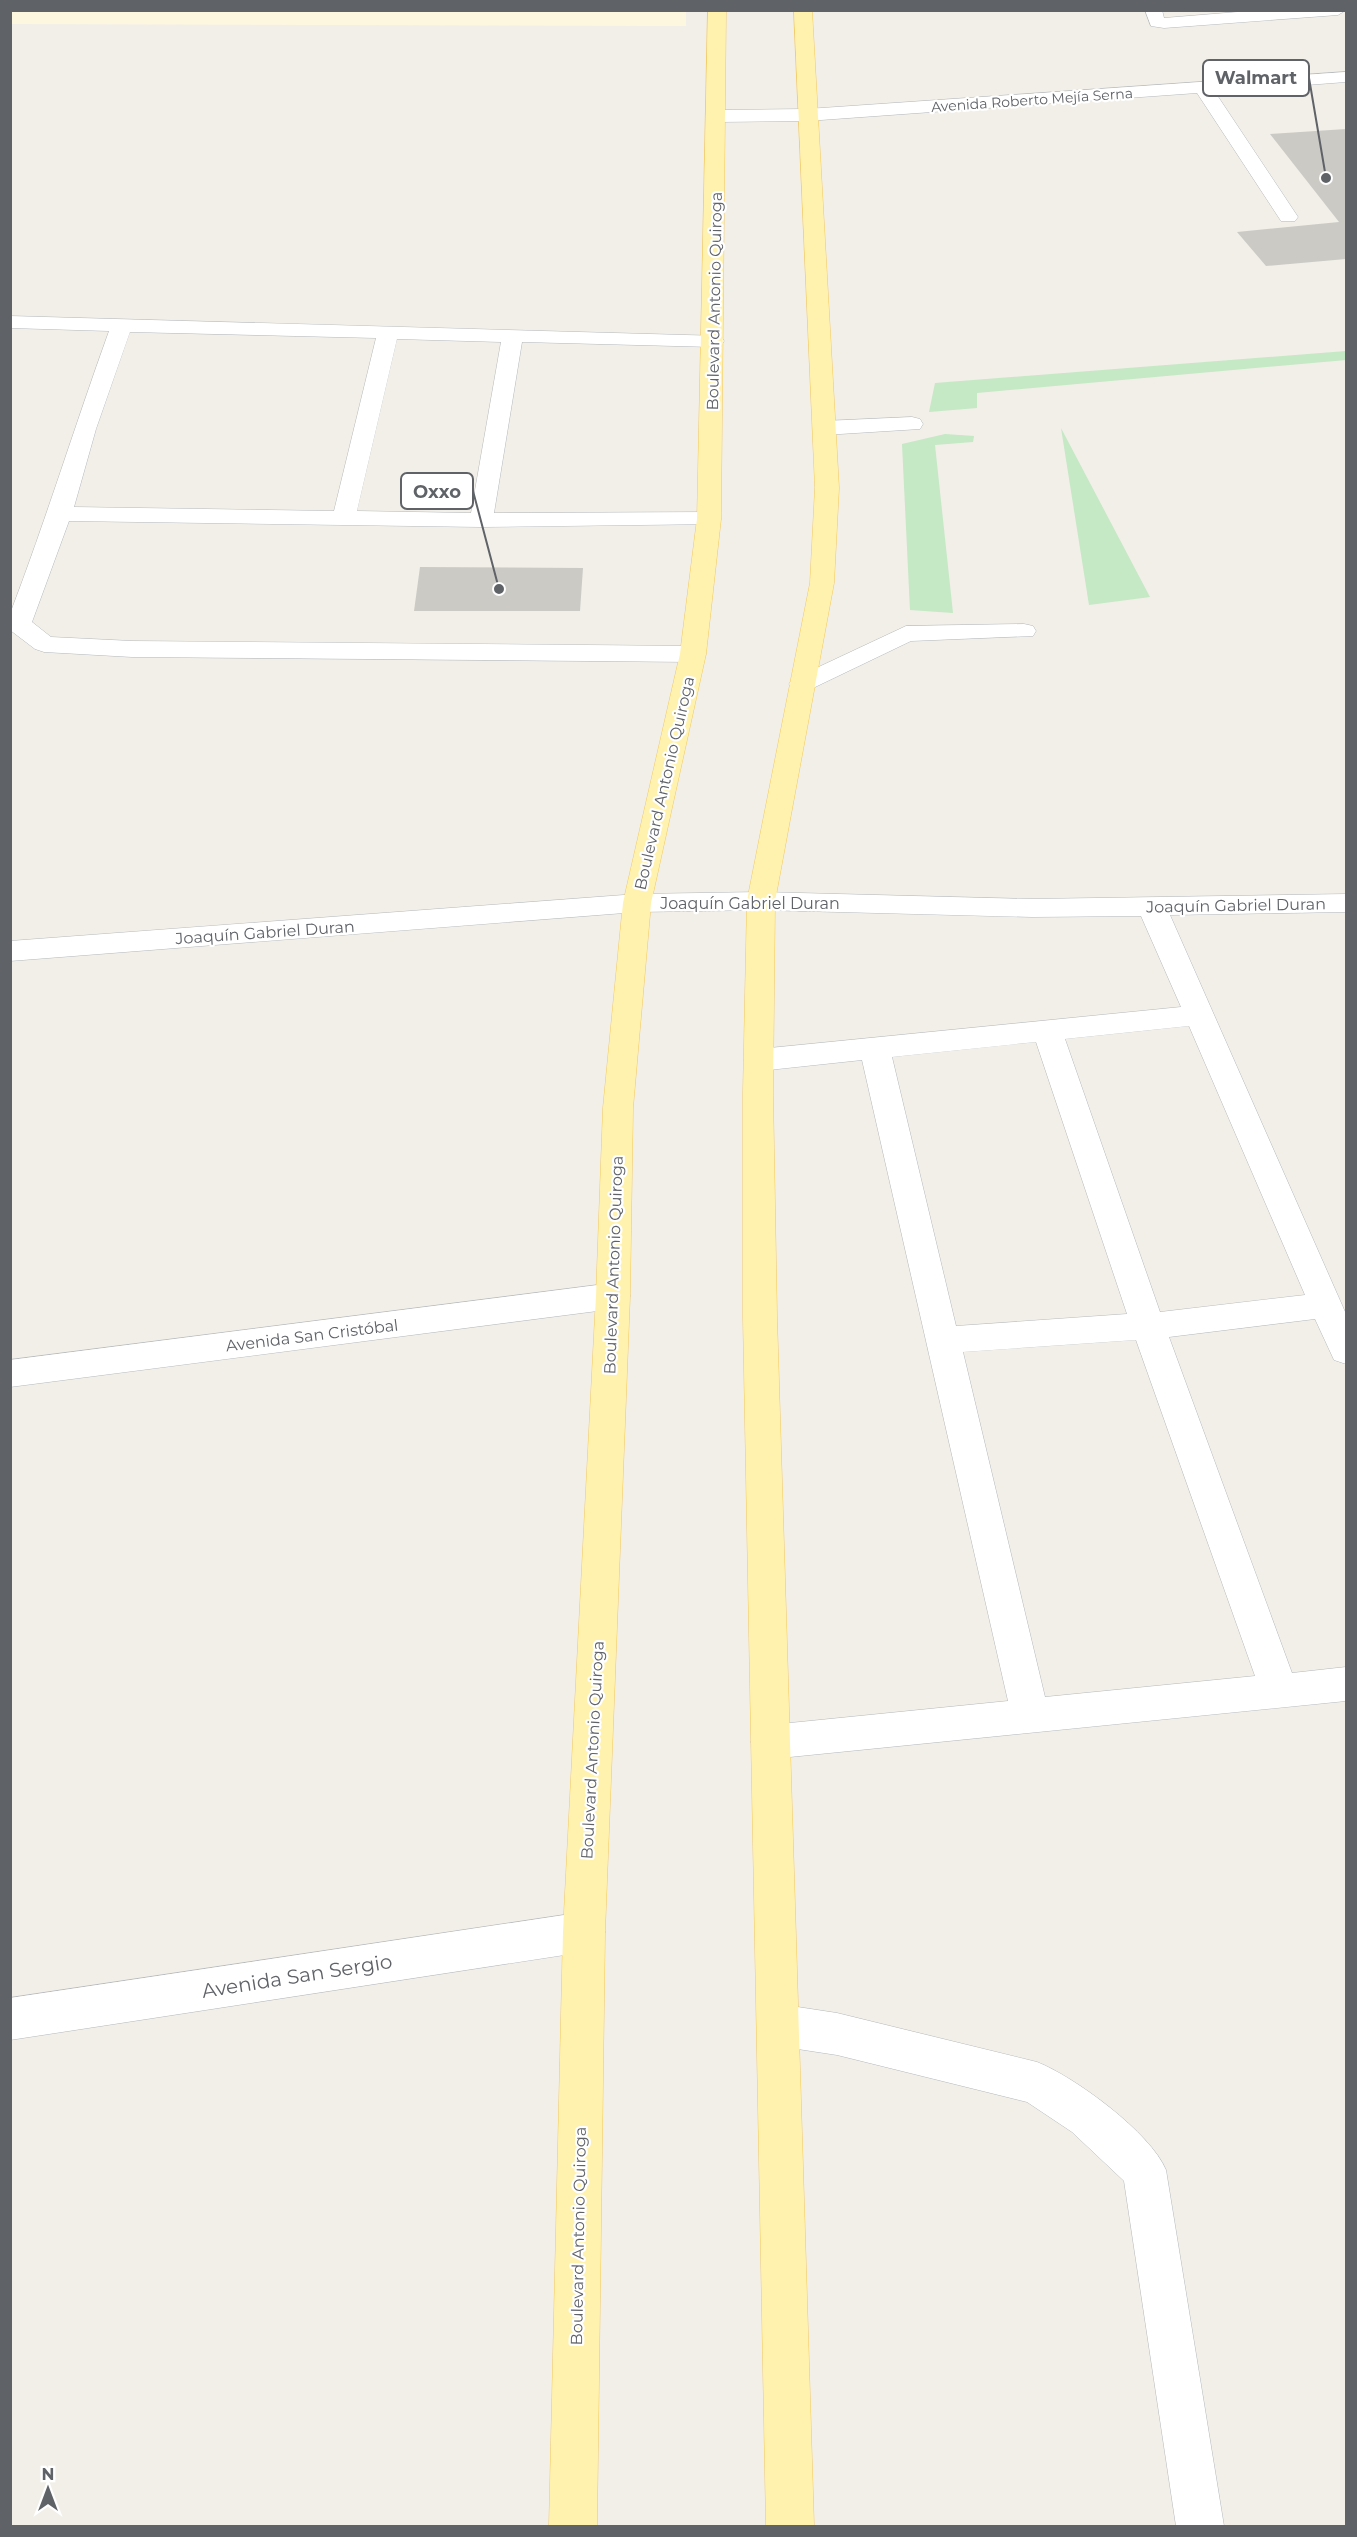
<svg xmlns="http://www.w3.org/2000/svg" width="1357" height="2537" viewBox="0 0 1357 2537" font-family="Montserrat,sans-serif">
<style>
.commercial{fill:#fef7e0}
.green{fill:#c5e8c5}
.building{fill:#cccac5}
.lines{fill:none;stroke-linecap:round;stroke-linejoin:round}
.minor-casing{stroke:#b5b8bc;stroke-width:1}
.major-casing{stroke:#f2c960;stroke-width:1}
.minor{fill:#fff;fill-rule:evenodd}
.major{fill:#fff2af;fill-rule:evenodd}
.labels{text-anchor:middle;stroke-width:4.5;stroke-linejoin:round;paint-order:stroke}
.far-street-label{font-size:14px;fill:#5f6368;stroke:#fff}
.street-label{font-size:16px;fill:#5f6368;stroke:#fff}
.near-street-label{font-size:20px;fill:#5f6368;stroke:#fff}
.leader{fill:none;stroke:#5f6368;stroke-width:2}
.callout-dot{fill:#5f6368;stroke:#fff;stroke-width:2}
.callout{fill:#fff;stroke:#5f6368;stroke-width:2}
.callout-label{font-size:18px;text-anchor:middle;font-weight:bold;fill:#5f6368}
</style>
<rect width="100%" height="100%" fill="#f1efe8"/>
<path class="commercial" d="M 11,10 L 686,10 L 686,26 L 11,24 Z"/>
<path class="green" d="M 1346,351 L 1346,360 L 977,393 L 977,408 L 929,412 L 935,383 Z
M 1061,428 L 1150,597 L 1089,605 Z
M 945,434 L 974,436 L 973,442 L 935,445 L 953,613 L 910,610 L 902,444 Z"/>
<path class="building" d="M 1346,129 L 1346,259 L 1266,266 L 1237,232 L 1339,222 L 1270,134 Z
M 420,567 L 583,568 L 580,611 L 414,611 Z"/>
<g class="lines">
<defs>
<path id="minor" d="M 1145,10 L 1162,10 L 1164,18 L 1262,10 L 1346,10 L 1338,15 L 1164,28 L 1151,26 Z
M 1346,72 L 1346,82 L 1215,92 L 1298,217 L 1295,221 L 1281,221 L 1197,93 L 807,121 L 717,122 L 708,116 L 717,110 L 807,109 Z
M 10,316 L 721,336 L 724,341 L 721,346 L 713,347 L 522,342 L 494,513 L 709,512 L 717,514 L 721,519 L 717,524 L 481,527 L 69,521 L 32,622 L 51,637 L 132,641 L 693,646 L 702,649 L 706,654 L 702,659 L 693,662 L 132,657 L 44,652 L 35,649 L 10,630 L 10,614 C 46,520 75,425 109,331 L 10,328 ZM 130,332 L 376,338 L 334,511 L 74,507 L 96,429 ZM 397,339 L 501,342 L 471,513 L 357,511 Z
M 912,417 L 920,419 L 923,424 L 920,429 L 824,435 L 816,433 L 813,428 L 816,423 L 824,421 Z
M 1024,624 L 1033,626 L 1036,631 L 1033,636 L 911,641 L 811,689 L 802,692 L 793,689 L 789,684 L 793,679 L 906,626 Z
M 761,892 L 1032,899 L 1346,894 L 1346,912 L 1170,915 L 1346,1314 L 1346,1364 L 1334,1360 L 1315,1319 L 1169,1337 L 1292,1673 L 1346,1667 L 1346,1701 L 770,1759 L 756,1754 L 751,1742 L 756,1730 L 770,1725 L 1008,1701 L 862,1060 L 759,1071 L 748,1067 L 744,1060 L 748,1053 L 759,1049 L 1181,1007 L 1141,916 L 1032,917 L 761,910 L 637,912 L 10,961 L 10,941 L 637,894 ZM 1189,1026 L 1305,1295 L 1160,1312 L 1065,1039 ZM 1036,1042 L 1127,1314 L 956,1326 L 892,1057 ZM 1136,1340 L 1255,1676 L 1045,1697 L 963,1352 Z
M 613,1283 L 625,1287 L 630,1296 L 625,1305 L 613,1309 L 10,1387 L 10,1360 Z
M 584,1912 L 599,1918 L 605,1932 L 599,1946 L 584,1952 L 10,2040 L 10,1998 Z
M 778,2004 L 837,2013 L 1037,2062 C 1075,2077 1151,2133 1166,2170 L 1224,2526 L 1176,2526 L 1124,2181 L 1072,2132 L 1027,2102 L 837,2055 L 778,2046 L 763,2040 L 757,2025 L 763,2010 Z"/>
<path id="major" d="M 708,10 L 726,10 L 721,519 L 706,654 L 651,903 L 633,1108 L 630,1296 L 605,1932 L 597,2526 L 549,2526 L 563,1932 L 596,1296 L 603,1108 L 623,903 L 680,654 L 697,519 Z
M 794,10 L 812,10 L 839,488 L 834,583 L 775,901 L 773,1093 L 777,1317 L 814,2526 L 766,2526 L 743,1317 L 743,1093 L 747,901 L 810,583 L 815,488 Z"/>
</defs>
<use href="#minor" class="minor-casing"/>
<use href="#major" class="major-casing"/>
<use href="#minor" class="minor"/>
<use href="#major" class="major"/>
</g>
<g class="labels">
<g class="far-street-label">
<text transform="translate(1032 100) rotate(-4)" y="5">Avenida Roberto Mejía Serna</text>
</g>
<g class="street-label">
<text transform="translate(714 301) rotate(-89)" y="6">Boulevard Antonio Quiroga</text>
<text transform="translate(664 783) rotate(-77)" y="6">Boulevard Antonio Quiroga</text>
<text x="750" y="909">Joaquín Gabriel Duran</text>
<text transform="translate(1236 905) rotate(-1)" y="6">Joaquín Gabriel Duran</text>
<text transform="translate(265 932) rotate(-4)" y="6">Joaquín Gabriel Duran</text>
<text transform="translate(613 1265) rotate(-88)" y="6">Boulevard Antonio Quiroga</text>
<text transform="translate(312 1335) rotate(-7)" y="6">Avenida San Cristóbal</text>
<text transform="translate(592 1750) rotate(-87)" y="6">Boulevard Antonio Quiroga</text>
<text transform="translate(578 2236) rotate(-89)" y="6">Boulevard Antonio Quiroga</text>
</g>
<g class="near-street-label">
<text transform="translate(297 1976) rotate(-9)" y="7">Avenida San Sergio</text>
</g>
</g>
<path class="leader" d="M1326 178L1309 78M499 589L473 491"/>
<g class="callout-dot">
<circle cx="1326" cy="178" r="6"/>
<circle cx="499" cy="589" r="6"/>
</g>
<g class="callout">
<rect x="1203" y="60" width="106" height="36" rx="6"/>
<rect x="401" y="473" width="72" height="36" rx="6"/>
</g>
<g class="callout-label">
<text x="1256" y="84">Walmart</text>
<text x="437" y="498">Oxxo</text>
</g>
<rect width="1357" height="2537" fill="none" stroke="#5f6368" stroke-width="24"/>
<g transform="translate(48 2489)" stroke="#ffffff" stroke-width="4.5" paint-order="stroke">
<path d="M0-4.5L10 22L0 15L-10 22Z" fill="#5f6368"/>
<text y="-9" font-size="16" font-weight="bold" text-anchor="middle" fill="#5f6368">N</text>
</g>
</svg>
